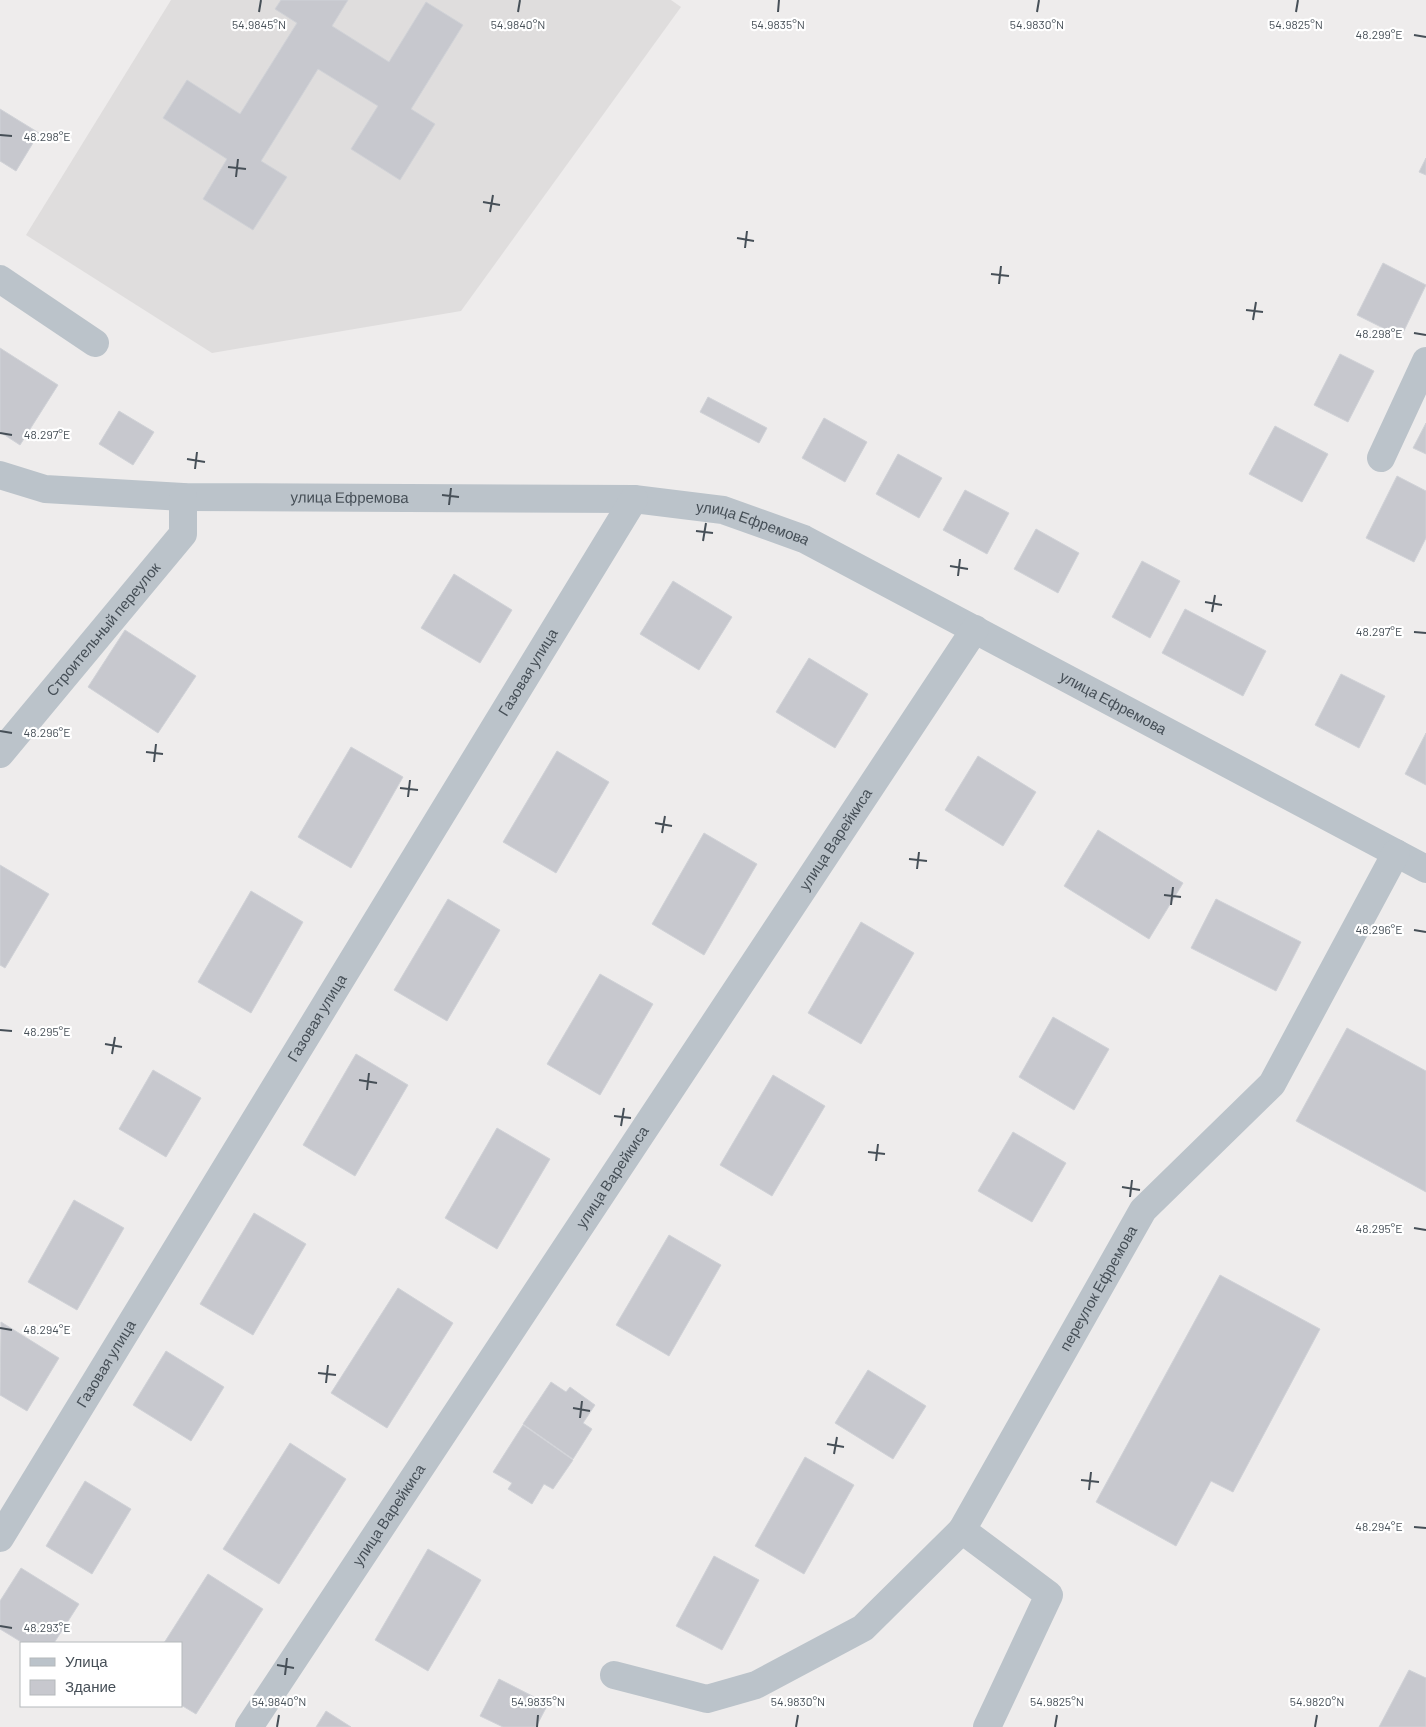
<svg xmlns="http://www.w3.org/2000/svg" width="1426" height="1727" viewBox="0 0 1426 1727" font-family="Barlow,sans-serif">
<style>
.education{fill:#dfdddd}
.building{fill:#c7c8ce;stroke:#d0d2d7}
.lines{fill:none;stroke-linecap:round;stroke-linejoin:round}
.minor{stroke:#bbc3ca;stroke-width:28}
.ticks{fill:none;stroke:#464f57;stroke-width:2}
.labels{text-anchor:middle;stroke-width:4.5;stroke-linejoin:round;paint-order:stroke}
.street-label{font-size:15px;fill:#464f57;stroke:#fff}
.ticks-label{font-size:12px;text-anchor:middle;fill:#464f57;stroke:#fff;stroke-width:4.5;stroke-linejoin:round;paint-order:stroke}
</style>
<rect width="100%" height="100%" fill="#eeecec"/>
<path class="education" d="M 171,0 L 671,0 L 681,7 L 461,311 L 212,353 L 26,235 Z"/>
<path class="building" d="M 281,0 L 348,0 L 332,26 L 389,62 L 426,2 L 463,25 L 411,109 L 435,124 L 400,180 L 351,149 L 378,106 L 318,69 L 261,161 L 287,177 L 253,230 L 203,199 L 227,159 L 163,118 L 187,80 L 240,114 L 297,23 L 275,9 Z
M 0,109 L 39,133 L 16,171 L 0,161 Z
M 1426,158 L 1426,175 L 1419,172 Z
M 1383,263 L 1426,285 L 1401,337 L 1357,315 Z
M 0,348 L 58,385 L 20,445 L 0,432 Z
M 1340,354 L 1374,371 L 1348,422 L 1314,405 Z
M 708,397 L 767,428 L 759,443 L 700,412 Z
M 119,411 L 154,432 L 133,465 L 99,444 Z
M 824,418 L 867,442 L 845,482 L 802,458 Z
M 1426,423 L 1426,454 L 1413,448 Z
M 1275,426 L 1328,454 L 1302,502 L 1249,474 Z
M 898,454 L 942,478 L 919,518 L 876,494 Z
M 1397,476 L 1426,491 L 1426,538 L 1414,562 L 1366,538 Z
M 965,490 L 1009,513 L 987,554 L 943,530 Z
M 1036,529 L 1079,553 L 1058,593 L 1014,569 Z
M 1142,561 L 1180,581 L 1150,638 L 1112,617 Z
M 454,574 L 512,610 L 480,663 L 421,628 Z
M 673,581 L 732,617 L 699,670 L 640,634 Z
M 1185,609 L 1266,651 L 1243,696 L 1162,653 Z
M 125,630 L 196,676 L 158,733 L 88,687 Z
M 809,658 L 868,694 L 835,748 L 776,712 Z
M 1341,674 L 1385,696 L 1359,748 L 1315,725 Z
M 1426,733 L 1426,785 L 1405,774 Z
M 351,747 L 403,777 L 351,868 L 298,837 Z
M 557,751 L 609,782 L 556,873 L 503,842 Z
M 978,756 L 1036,792 L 1003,846 L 945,810 Z
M 1098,830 L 1183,883 L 1149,939 L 1064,886 Z
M 704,833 L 757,864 L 704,955 L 652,924 Z
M 0,865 L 49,894 L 5,968 L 0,965 Z
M 251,891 L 303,922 L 251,1013 L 198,982 Z
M 448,899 L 500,930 L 447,1021 L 394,990 Z
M 1216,899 L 1301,942 L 1276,991 L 1191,948 Z
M 861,922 L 914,953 L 861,1044 L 808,1013 Z
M 600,974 L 653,1004 L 600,1095 L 547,1064 Z
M 1053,1017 L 1109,1049 L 1074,1110 L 1019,1077 Z
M 1347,1028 L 1426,1071 L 1426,1192 L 1296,1121 Z
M 356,1054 L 408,1085 L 355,1176 L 303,1145 Z
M 153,1070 L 201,1098 L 166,1157 L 119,1129 Z
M 773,1075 L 825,1106 L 772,1196 L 720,1165 Z
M 497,1128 L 550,1159 L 497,1249 L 445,1218 Z
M 1013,1132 L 1066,1163 L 1032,1222 L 978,1191 Z
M 74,1200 L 124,1228 L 77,1310 L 28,1282 Z
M 254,1213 L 306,1244 L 253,1335 L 200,1304 Z
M 669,1235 L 721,1265 L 669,1356 L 616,1325 Z
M 1220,1275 L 1320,1329 L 1233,1492 L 1211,1481 L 1176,1546 L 1096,1502 Z
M 398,1288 L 453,1323 L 387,1428 L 331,1393 Z
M 1,1322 L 59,1358 L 27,1411 L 0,1395 Z
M 166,1351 L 224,1387 L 191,1441 L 133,1405 Z
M 868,1370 L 926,1406 L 893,1459 L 835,1423 Z
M 551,1382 L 566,1392 L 570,1387 L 595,1405 L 583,1423 L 592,1429 L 573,1459 L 523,1424 Z
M 523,1425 L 573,1460 L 553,1489 L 544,1484 L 532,1504 L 508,1489 L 512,1483 L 493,1472 Z
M 290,1443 L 346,1479 L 279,1584 L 223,1549 Z
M 805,1457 L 854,1485 L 804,1574 L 755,1546 Z
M 85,1481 L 131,1509 L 92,1574 L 46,1546 Z
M 428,1549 L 481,1580 L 428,1671 L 375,1640 Z
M 714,1556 L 759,1580 L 722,1650 L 676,1626 Z
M 21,1568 L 79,1604 L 54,1643 L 23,1643 L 0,1629 L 0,1601 Z
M 208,1574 L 263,1609 L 196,1714 L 181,1705 L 181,1643 L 164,1643 Z
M 1409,1670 L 1426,1678 L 1426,1727 L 1379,1727 Z
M 499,1679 L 548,1704 L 536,1727 L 503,1727 L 480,1716 Z
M 326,1711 L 351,1727 L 316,1727 Z"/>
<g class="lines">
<g class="minor">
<path d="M 0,279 L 95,343"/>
<path d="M 1381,458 L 1426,361"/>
<path id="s1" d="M 0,475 L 45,489 L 183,497 L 634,499 L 723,510 L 804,539 L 1426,869"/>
<path id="s2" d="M 0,754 L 183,534 L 183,497"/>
<path id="s3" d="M 0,1538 L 634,499"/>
<path d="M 614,1675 L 707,1699 L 756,1685 L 863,1628 L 962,1530"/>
<path id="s4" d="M 249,1727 L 975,629"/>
<path id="s5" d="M 987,1727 L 1049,1595 L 962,1530 L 1143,1210 L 1272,1084 L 1396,853"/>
</g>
</g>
<path class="ticks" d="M 259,12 L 261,0M 518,12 L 520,0M 778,12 L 779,0M 1037,12 L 1039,0M 1296,12 L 1298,0M 1414,35 L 1426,37M 0,135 L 12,136M 228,167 L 246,169M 236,177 L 238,159M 483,202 L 500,205M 490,212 L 493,195M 737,238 L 754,241M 745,248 L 747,231M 991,274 L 1009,276M 999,284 L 1001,266M 1246,310 L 1263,312M 1253,320 L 1256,302M 1414,333 L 1426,335M 0,433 L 12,435M 187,459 L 205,462M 195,469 L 197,452M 442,495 L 459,497M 449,505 L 451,488M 696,531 L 713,533M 703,541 L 706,523M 950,566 L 968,569M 958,576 L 960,559M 1205,602 L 1222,605M 1212,612 L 1215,595M 1414,632 L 1426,633M 0,731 L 12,733M 146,752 L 163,754M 154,762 L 156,744M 400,788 L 418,790M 408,797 L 410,780M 655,823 L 672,826M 662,833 L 665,816M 909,859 L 927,861M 917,869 L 919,852M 1164,895 L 1181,897M 1171,905 L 1173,887M 1414,930 L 1426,932M 0,1030 L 12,1031M 105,1044 L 122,1047M 112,1054 L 115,1037M 359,1080 L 377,1083M 367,1090 L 369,1073M 614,1116 L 631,1118M 621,1126 L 624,1108M 868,1152 L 885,1154M 876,1161 L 878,1144M 1122,1187 L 1140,1190M 1130,1197 L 1132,1180M 1414,1228 L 1426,1230M 0,1328 L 12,1330M 318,1373 L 336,1375M 326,1383 L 328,1365M 573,1408 L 590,1411M 580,1418 L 582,1401M 827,1444 L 844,1447M 834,1454 L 837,1437M 1081,1480 L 1099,1482M 1089,1490 L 1091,1472M 1414,1527 L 1426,1528M 0,1626 L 12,1628M 277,1665 L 294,1668M 285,1675 L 287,1658M 277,1727 L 279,1715M 537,1727 L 538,1715M 796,1727 L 798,1715M 1055,1727 L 1057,1715M 1315,1727 L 1317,1715"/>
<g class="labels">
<g class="street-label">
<text dy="5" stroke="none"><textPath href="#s1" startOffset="352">улица Ефремова</textPath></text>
<text dy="5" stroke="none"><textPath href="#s1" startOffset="758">улица Ефремова</textPath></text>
<text dy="5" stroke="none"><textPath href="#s2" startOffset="162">Строительный переулок</textPath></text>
<text dy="5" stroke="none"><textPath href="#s3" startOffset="1014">Газовая улица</textPath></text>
<text dy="5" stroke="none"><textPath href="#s1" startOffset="1162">улица Ефремова</textPath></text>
<text dy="5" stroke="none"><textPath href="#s4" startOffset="1064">улица Варейкиса</textPath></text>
<text dy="5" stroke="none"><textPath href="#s3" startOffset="609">Газовая улица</textPath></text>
<text dy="5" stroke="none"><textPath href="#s4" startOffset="659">улица Варейкиса</textPath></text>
<text dy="5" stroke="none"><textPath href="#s5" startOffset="532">переулок Ефремова</textPath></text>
<text dy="5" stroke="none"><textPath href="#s3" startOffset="204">Газовая улица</textPath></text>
<text dy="5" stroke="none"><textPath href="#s4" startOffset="254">улица Варейкиса</textPath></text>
</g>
</g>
<g class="ticks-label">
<text x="259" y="29">54.9845°N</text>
<text x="518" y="29">54.9840°N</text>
<text x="778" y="29">54.9835°N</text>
<text x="1037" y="29">54.9830°N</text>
<text x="1296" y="29">54.9825°N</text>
<text x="1379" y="39">48.299°E</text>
<text x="47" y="141">48.298°E</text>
<text x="1379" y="338">48.298°E</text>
<text x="47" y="439">48.297°E</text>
<text x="1379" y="636">48.297°E</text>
<text x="47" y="737">48.296°E</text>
<text x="1379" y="934">48.296°E</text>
<text x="47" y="1036">48.295°E</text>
<text x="1379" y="1233">48.295°E</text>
<text x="47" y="1334">48.294°E</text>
<text x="1379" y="1531">48.294°E</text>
<text x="47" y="1632">48.293°E</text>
<text x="279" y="1706">54.9840°N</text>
<text x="538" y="1706">54.9835°N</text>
<text x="798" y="1706">54.9830°N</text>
<text x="1057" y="1706">54.9825°N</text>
<text x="1317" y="1706">54.9820°N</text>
</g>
<rect x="20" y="1642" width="162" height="65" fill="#ffffff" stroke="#b5b9bc"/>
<rect x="30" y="1658" width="25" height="8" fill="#bbc3ca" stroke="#b5b9bc"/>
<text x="65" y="1667" font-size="15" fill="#464f57">Улица</text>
<rect x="30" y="1680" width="25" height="15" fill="#c7c8ce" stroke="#b5b9bc"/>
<text x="65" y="1692" font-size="15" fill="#464f57">Здание</text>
</svg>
